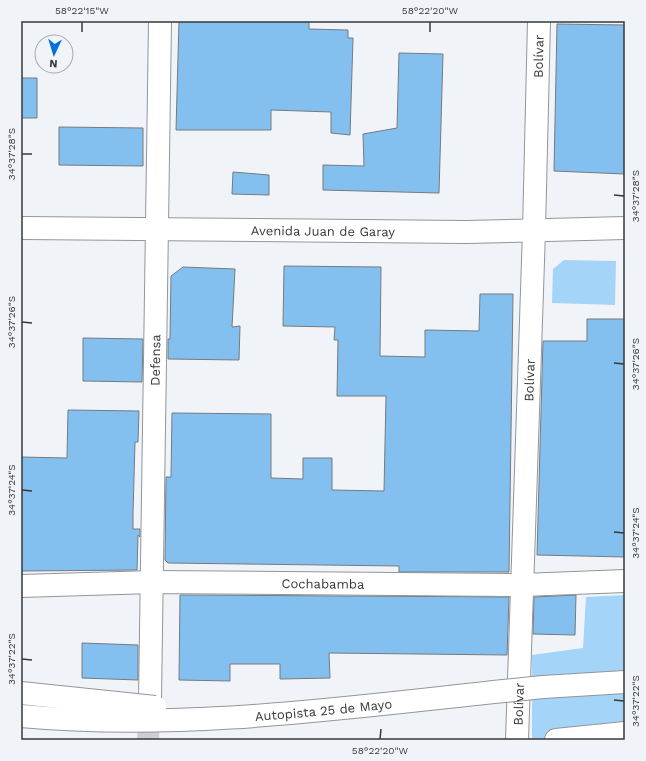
<svg xmlns="http://www.w3.org/2000/svg" width="646" height="761" viewBox="0 0 646 761" font-family="'Work Sans',sans-serif">
<style>
.green{fill:#a5d4f9}
.building{fill:#84c0ef;stroke:#767a7d}
.lines{fill:none;stroke-linecap:round;stroke-linejoin:round}
.street-tunnel{stroke:#cbced2;stroke-width:22;stroke-dasharray:22 11;stroke-linecap:butt}
.street-casing{stroke:#929699;stroke-width:24}
.secondary-casing{stroke:#929699;stroke-width:24}
.highway-casing{stroke:#929699;stroke-width:24}
.street{stroke:#fff;stroke-width:22}
.secondary{stroke:#fff;stroke-width:22}
.highway{stroke:#fff;stroke-width:22}
.highway-bridge-casing{stroke:#929699;stroke-width:24;stroke-linecap:butt}
.highway-bridge{stroke:#fff;stroke-width:22}
.ticks{fill:none;stroke:#363839;stroke-width:1.5}
.labels{text-anchor:middle;stroke-width:4;stroke-linejoin:round;paint-order:stroke}
.street-label{font-size:13px;fill:#363839;stroke:#f0f4f8}
.neatline{fill:none;stroke:#363839;stroke-width:1.5}
.ticks-label{font-size:10px;text-anchor:middle;fill:#363839}
</style>
<rect width="100%" height="100%" fill="#f0f4f8"/>
<path class="green" d="M 564,260 L 616,261 L 615,305 L 552,303 L 553,269 Z
M 625,595 L 625,740 L 532,740 L 532,655 L 583,648 L 586,597 Z"/>
<path class="building" d="M 179,21 L 309,21 L 309,29 L 348,30 L 348,38 L 353,38 L 350,135 L 331,133 L 331,112 L 271,110 L 271,130 L 176,130 Z
M 557,24 L 625,25 L 625,174 L 554,171 Z
M 399,53 L 443,54 L 439,193 L 323,190 L 323,165 L 364,166 L 363,134 L 397,128 Z
M 21,78 L 37,78 L 37,118 L 21,118 Z
M 59,127 L 143,128 L 143,166 L 59,165 Z
M 233,172 L 269,175 L 269,195 L 232,194 Z
M 284,266 L 381,267 L 380,356 L 425,357 L 425,330 L 479,331 L 480,294 L 513,294 L 509,572 L 399,572 L 399,566 L 168,563 L 165,560 L 166,477 L 171,477 L 172,413 L 271,414 L 271,478 L 303,479 L 303,458 L 332,458 L 332,490 L 384,491 L 386,396 L 337,396 L 338,340 L 334,340 L 335,327 L 283,326 Z
M 183,267 L 235,269 L 232,327 L 240,326 L 239,360 L 168,359 L 168,339 L 170,339 L 171,276 Z
M 587,319 L 625,319 L 625,557 L 537,555 L 543,341 L 587,341 Z
M 83,338 L 143,339 L 142,382 L 83,381 Z
M 68,410 L 139,411 L 138,442 L 135,442 L 133,514 L 133,529 L 140,529 L 140,537 L 138,535 L 137,570 L 21,571 L 21,457 L 67,458 Z
M 180,595 L 509,597 L 507,655 L 329,653 L 330,678 L 280,679 L 280,664 L 230,664 L 230,681 L 179,680 Z
M 576,595 L 575,635 L 533,634 L 534,597 Z
M 82,643 L 138,645 L 138,680 L 82,678 Z"/>
<g class="lines">
<path class="street-tunnel" d="M 148,740 L 150,702"/>
<defs>
<g id="street">
<path id="s1" d="M 21,586 L 153,582 L 522,585 L 625,581"/>
<path id="s2" d="M 150,699 L 160,21"/>
<path id="s3" d="M 517,740 L 534,231 L 539,21"/>
</g>
<g id="secondary">
<path id="s4" d="M 21,228 L 466,232 L 625,228"/>
</g>
<path id="highway" d="M 543,687 L 625,682
M 556,740 L 625,733"/>
</defs>
<use href="#street" class="street-casing"/>
<use href="#secondary" class="secondary-casing"/>
<use href="#highway" class="highway-casing"/>
<use href="#street" class="street"/>
<use href="#secondary" class="secondary"/>
<use href="#highway" class="highway"/>
<defs>
<g id="highway-bridge">
<path d="M 21,693 L 155,707"/>
<path id="s5" d="M 21,716 C 195,732 370,704 543,687"/>
</g>
</defs>
<use href="#highway-bridge" class="highway-bridge-casing"/>
<use href="#highway-bridge" class="highway-bridge"/>
</g>
<path class="ticks" d="M 82,32 L 82,22M 430,32 L 430,22M 22,154 L 32,154M 614,195 L 624,196M 22,322 L 32,323M 614,363 L 624,364M 22,490 L 32,491M 614,532 L 624,533M 22,659 L 32,660M 614,700 L 624,701M 380,739 L 381,729"/>
<g class="labels">
<g class="street-label">
<text dy="5" stroke="none"><textPath href="#s3" startOffset="684">Bolívar</textPath></text>
<text dy="5" stroke="none"><textPath href="#s4" startOffset="302">Avenida Juan de Garay</textPath></text>
<text dy="5" stroke="none"><textPath href="#s2" startOffset="339">Defensa</textPath></text>
<text dy="5" stroke="none"><textPath href="#s3" startOffset="360">Bolívar</textPath></text>
<text dy="5" stroke="none"><textPath href="#s1" startOffset="302">Cochabamba</textPath></text>
<text dy="5" stroke="none"><textPath href="#s3" startOffset="36">Bolívar</textPath></text>
<text dy="5" stroke="none"><textPath href="#s5" startOffset="303">Autopista 25 de Mayo</textPath></text>
</g>
</g>
<rect width="646" height="761" fill="none" stroke="#f0f4f8" stroke-width="44"/>
<g transform="translate(54 54) rotate(184)"><circle r="19" fill="#f0f4f8" stroke="#a6a9ac"/>
<path d="M0-3L7 15L0 10L-7 15Z" fill="#0072da"/>
<text y="-6" font-size="11" font-weight="bold" text-anchor="middle" fill="#363839">N</text>
</g>
<rect x="22" y="22" width="602" height="717" class="neatline"/>
<g class="ticks-label">
<text x="82" y="14">58°22'15"W</text>
<text x="430" y="14">58°22'20"W</text>
<text transform="translate(11 154) rotate(-90)" y="4">34°37'28"S</text>
<text transform="translate(635 196) rotate(-90)" y="4">34°37'28"S</text>
<text transform="translate(11 322) rotate(-90)" y="4">34°37'26"S</text>
<text transform="translate(635 364) rotate(-90)" y="4">34°37'26"S</text>
<text transform="translate(11 490) rotate(-90)" y="4">34°37'24"S</text>
<text transform="translate(635 533) rotate(-90)" y="4">34°37'24"S</text>
<text transform="translate(11 659) rotate(-90)" y="4">34°37'22"S</text>
<text transform="translate(635 701) rotate(-90)" y="4">34°37'22"S</text>
<text x="380" y="754">58°22'20"W</text>
</g>
</svg>
